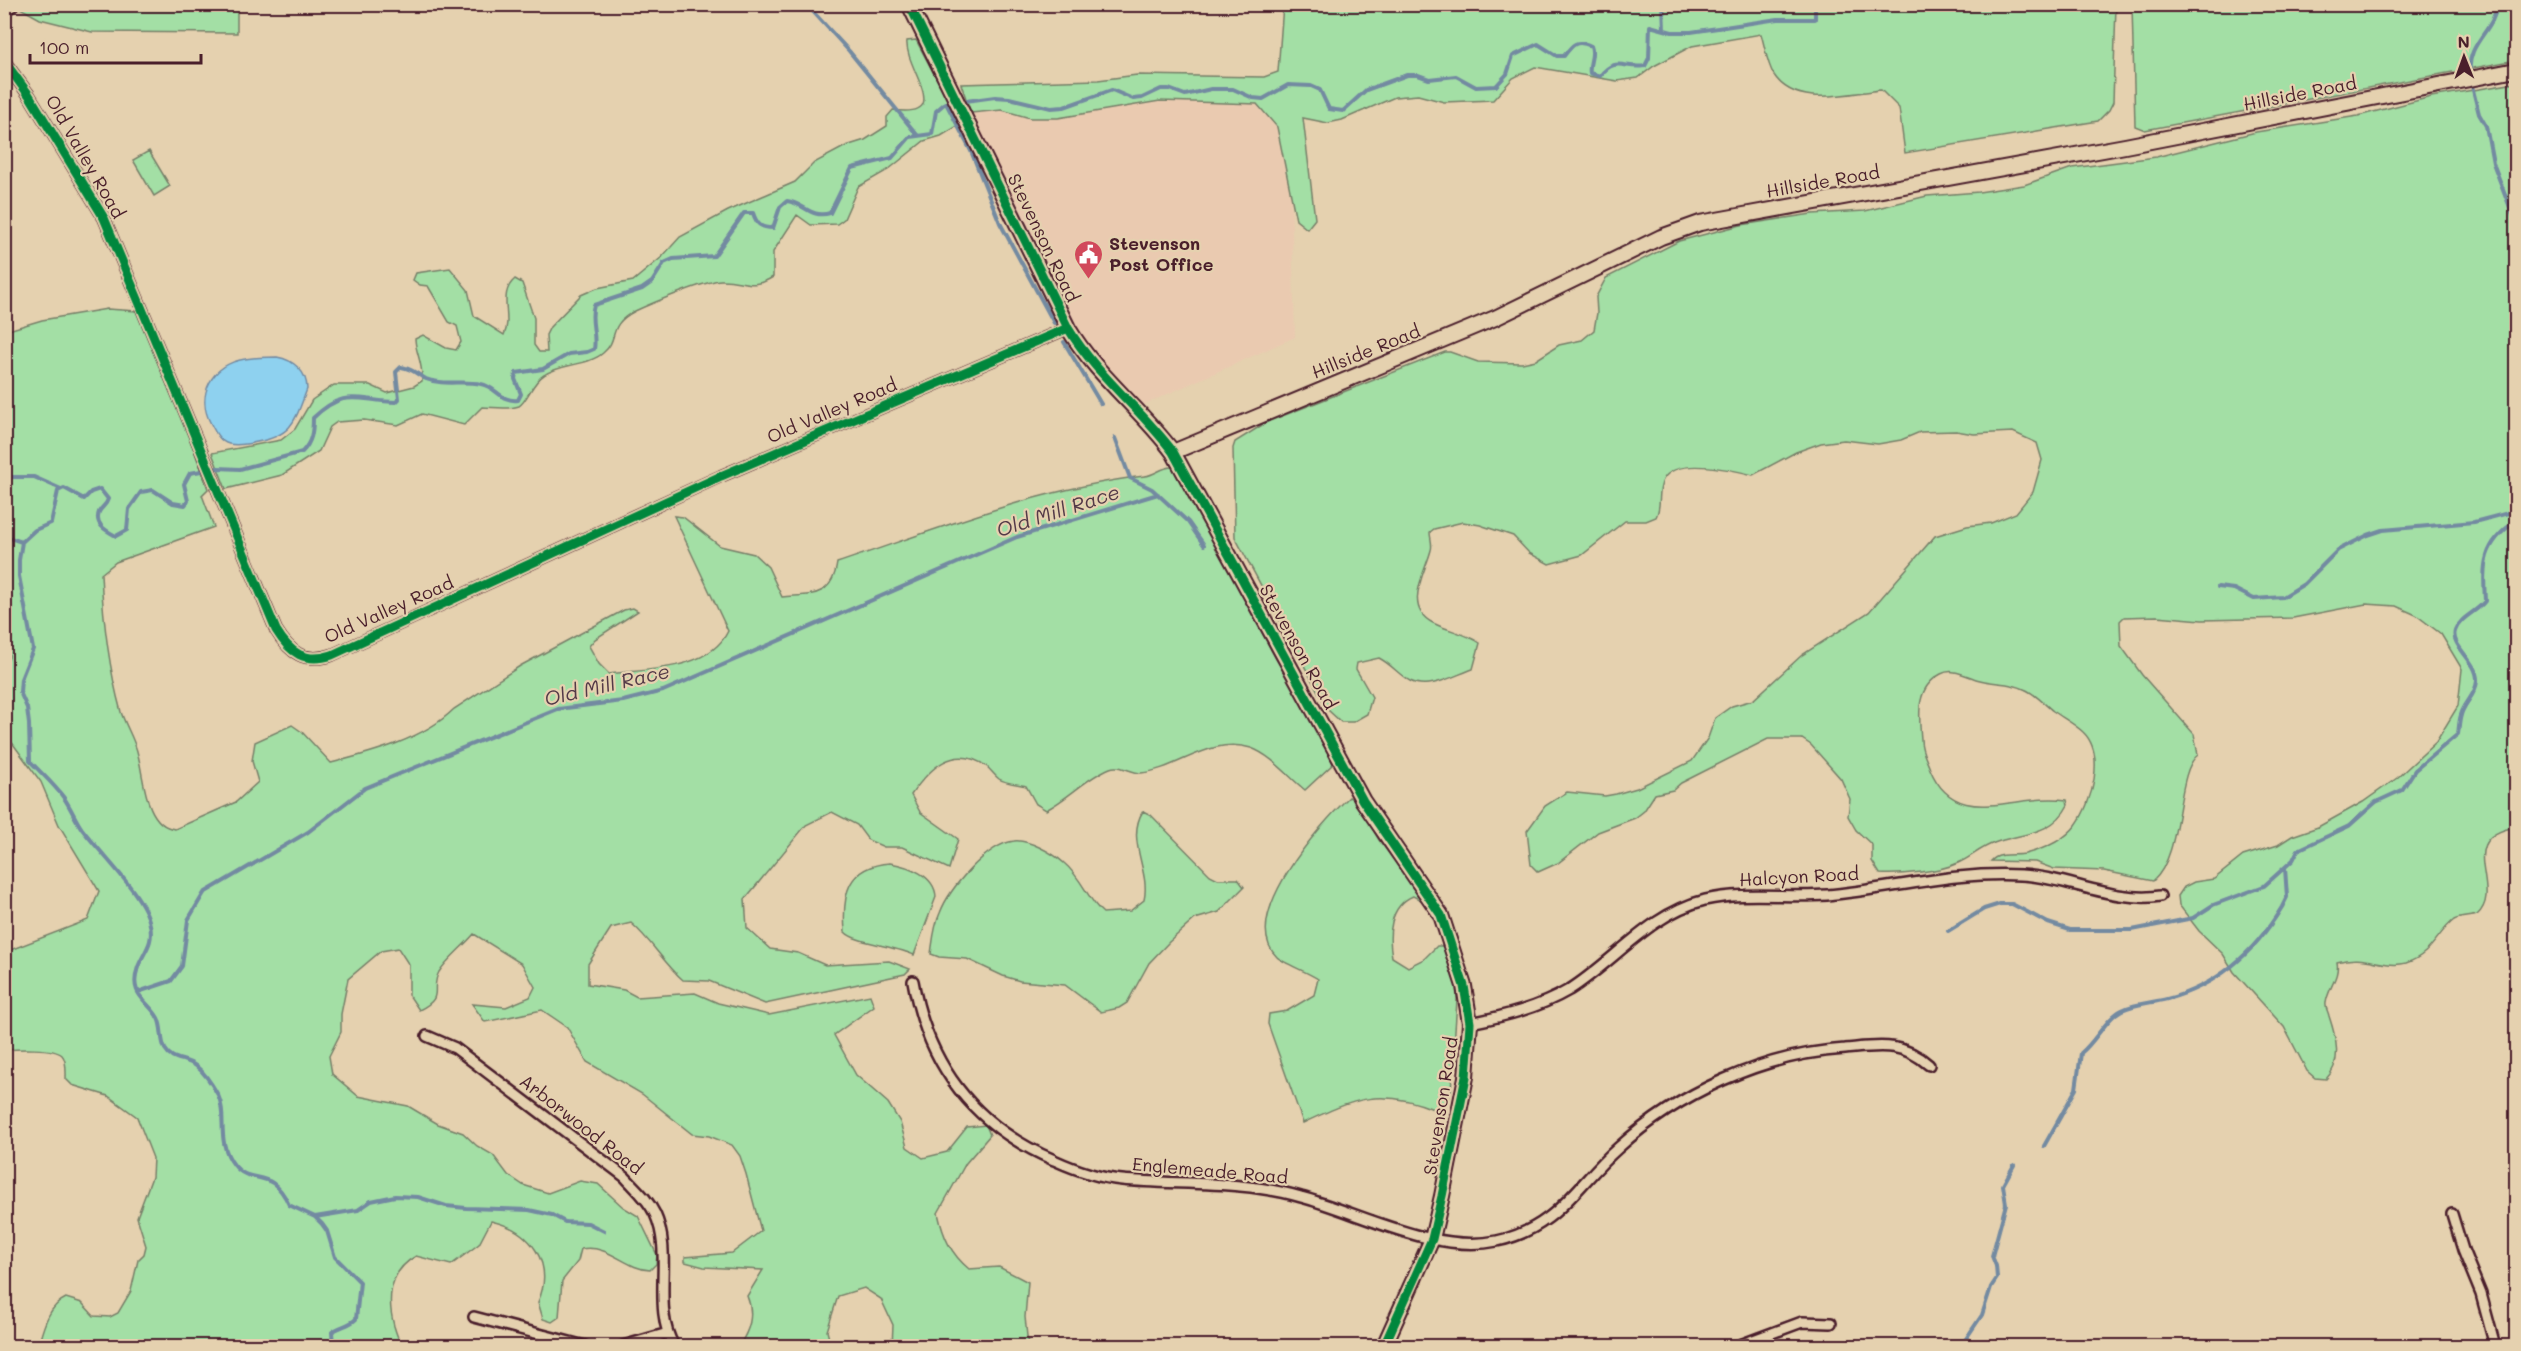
<svg xmlns="http://www.w3.org/2000/svg" width="2521" height="1351" viewBox="0 0 2521 1351" font-family="Mali,sans-serif">
<style>
.built{fill:#eacab0}
.green{fill:#a3dfa5;stroke:#767f68;stroke-width:1.5}
.water{fill:#8ed1ef;stroke:#738aa1;stroke-width:1.5}
.lines{fill:none;stroke-linecap:round;stroke-linejoin:round}
.stream{stroke:#738aa1;stroke-width:4}
.street-casing{stroke:#4a1f2b;stroke-width:14}
.secondary-casing{stroke:#4a1f2b;stroke-width:18}
.street{stroke:#e5d1af;stroke-width:9}
.secondary{stroke:#e5d1af;stroke-width:14}
.cycleway-casing{stroke:#e5d1af;stroke-width:13}
.cycleway{stroke:#00873e;stroke-width:9}
.labels{text-anchor:middle;stroke-width:4.5;stroke-linejoin:round;paint-order:stroke}
.street-label{font-size:18px;fill:#4a1f2b;stroke:#e5d1af}
.poi-label{font-size:18px;font-weight:bold;fill:#4a1f2b;stroke:#e5d1af;text-anchor:start}
.water-label{font-size:20px;font-style:italic;fill:#543a48;stroke:#e5d1af}
</style>
<rect width="100%" height="100%" fill="#e5d1af"/>
<filter id="ink" filterUnits="userSpaceOnUse"><feTurbulence type="fractalNoise" baseFrequency=".0167" numOctaves="2"/><feDisplacementMap in="SourceGraphic" scale="12" xChannelSelector="R" yChannelSelector="G"/><feConvolveMatrix kernelMatrix="1 2 1 2 8 2 1 2 1" color-interpolation-filters="sRGB"/></filter>
<g filter="url(#ink)">
<path class="built" d="M 1160,101 L 1257,104 L 1277,127 L 1291,198 L 1295,337 L 1143,405 L 1096,359 L 1081,335 L 971,113 L 1002,110 L 1030,118 L 1058,118 Z"/>
<path class="green" d="M 24,5 L 237,5 L 237,33 L 92,32 L 40,19 L 20,8 Z
M 1283,5 L 2116,5 L 2113,102 L 2109,110 L 2098,121 L 1905,153 L 1899,108 L 1881,90 C 1848,93 1796,109 1774,75 C 1767,64 1765,47 1761,34 L 1692,46 L 1654,66 L 1638,78 L 1617,81 L 1535,67 L 1513,78 L 1493,100 L 1444,102 L 1418,95 L 1395,97 L 1342,120 L 1328,123 L 1303,118 L 1315,219 L 1307,229 L 1296,220 L 1277,127 L 1257,104 L 1160,101 L 1058,118 L 1030,118 L 1002,110 L 971,113 L 961,84 L 1098,80 L 1137,75 L 1264,77 L 1278,72 Z
M 2132,5 L 2516,5 L 2516,60 L 2145,130 L 2135,126 Z
M 916,40 L 961,124 L 941,136 L 924,141 L 888,170 L 858,187 L 844,219 L 837,224 L 811,225 L 797,215 L 773,252 L 773,277 C 751,291 742,279 721,280 C 705,281 650,304 635,311 C 606,326 620,339 603,353 C 588,366 561,363 544,375 C 532,382 527,402 519,406 C 509,410 493,407 482,407 L 464,425 L 422,414 L 398,425 L 364,420 L 337,422 L 330,427 L 319,451 L 282,475 L 226,489 L 212,453 L 281,440 L 295,429 L 312,400 L 334,385 L 370,385 L 387,393 L 414,386 L 422,381 C 423,362 416,355 415,339 L 423,335 L 446,348 L 456,350 L 461,342 L 457,326 L 449,322 L 428,286 L 420,285 L 413,280 L 416,273 L 450,268 L 468,290 L 474,316 L 504,335 C 513,317 497,294 515,279 L 522,283 L 534,318 L 534,345 L 539,352 L 547,352 L 546,335 L 550,327 L 581,295 L 597,288 L 633,281 L 662,257 L 680,237 L 728,211 L 795,182 L 814,163 L 846,146 L 865,140 L 887,126 L 887,117 L 893,110 C 955,119 904,68 907,41 Z
M 2516,83 L 2516,827 C 2451,838 2506,889 2477,915 C 2471,917 2459,917 2454,920 C 2437,933 2432,955 2406,963 C 2384,969 2364,953 2337,962 C 2340,977 2328,988 2326,1003 C 2325,1008 2328,1011 2329,1016 C 2336,1037 2343,1062 2326,1079 L 2315,1078 L 2307,1071 L 2284,1027 L 2234,972 L 2223,954 L 2199,931 L 2179,905 L 2178,896 L 2184,887 L 2194,882 L 2214,879 L 2243,856 L 2278,845 L 2292,836 L 2318,827 L 2363,802 L 2397,778 L 2436,742 L 2458,706 L 2462,669 L 2441,634 L 2416,615 L 2396,606 L 2366,604 L 2293,618 L 2202,620 L 2157,616 L 2124,617 L 2120,621 L 2121,646 L 2142,675 L 2194,734 L 2198,755 C 2175,771 2184,854 2153,881 L 2104,871 L 2054,869 L 2035,862 L 1991,861 C 1999,852 2014,856 2025,854 C 2044,849 2064,841 2076,825 C 2092,803 2106,754 2083,732 C 2075,724 2063,718 2053,711 C 2044,704 2035,693 2024,689 C 2011,682 1994,684 1980,680 C 1967,677 1954,667 1941,674 C 1915,688 1919,715 1921,739 C 1921,751 1926,758 1930,769 C 1956,832 2015,792 2067,800 L 2068,805 C 2053,835 2022,833 1994,843 C 1980,848 1970,858 1958,863 C 1939,872 1900,875 1880,874 L 1872,861 L 1872,845 L 1856,830 L 1848,816 L 1850,799 L 1841,779 L 1811,745 L 1802,739 L 1768,739 L 1681,783 L 1673,790 L 1655,794 L 1644,811 L 1635,818 L 1598,832 L 1558,863 L 1538,872 L 1531,865 L 1527,831 L 1545,806 L 1567,792 L 1605,796 L 1616,794 L 1637,788 L 1692,761 L 1708,738 L 1715,718 L 1732,706 L 1753,700 L 1802,655 L 1869,612 L 1935,536 L 1967,526 L 1991,523 L 2016,513 L 2033,492 L 2042,460 L 2037,443 L 2013,432 L 1974,434 L 1956,431 L 1920,432 L 1901,440 L 1878,444 L 1844,440 L 1821,443 L 1796,452 L 1753,475 C 1733,470 1675,456 1663,480 C 1657,492 1662,506 1656,517 L 1646,521 L 1625,521 L 1582,555 L 1549,564 L 1529,553 L 1513,536 L 1480,525 L 1463,522 L 1434,529 L 1430,532 C 1430,538 1433,545 1431,550 C 1426,571 1402,608 1433,623 C 1449,631 1465,633 1480,643 L 1473,669 C 1455,675 1429,691 1410,681 C 1399,675 1391,664 1379,658 L 1357,663 L 1356,669 L 1372,697 L 1367,714 L 1353,722 L 1341,722 L 1328,710 L 1235,537 L 1233,448 L 1235,442 L 1267,422 L 1445,352 L 1450,352 L 1478,362 L 1522,363 L 1536,360 L 1559,345 L 1582,340 L 1594,330 L 1597,313 L 1596,297 L 1606,278 L 1679,241 L 1741,225 L 1812,214 L 1865,211 L 1927,196 L 1979,192 L 2024,185 L 2072,168 L 2156,157 L 2256,132 L 2358,116 L 2431,97 Z
M 149,151 L 170,186 L 154,196 L 133,160 Z
M 107,309 L 137,311 L 189,436 L 208,489 L 202,495 L 214,527 L 116,562 L 101,574 C 103,619 109,668 121,712 C 126,727 135,740 138,755 C 144,778 145,826 175,829 L 236,802 L 258,782 L 252,761 L 255,742 L 292,725 L 302,732 L 331,763 C 371,753 424,739 454,709 L 520,666 L 624,610 L 633,608 L 638,611 L 595,639 L 589,646 L 599,664 L 609,674 C 646,669 709,671 728,631 L 674,516 L 683,517 L 720,546 L 754,554 L 768,567 L 782,597 C 812,594 832,598 837,563 C 938,529 1039,488 1145,476 C 1156,475 1162,466 1174,467 L 1276,659 L 1319,731 L 1333,764 L 1305,790 C 1289,777 1271,755 1251,748 C 1211,735 1177,770 1141,773 C 1131,773 1120,764 1110,768 C 1086,778 1069,798 1046,810 L 1036,804 L 1026,786 C 1018,784 1005,783 999,779 C 994,775 991,770 986,766 C 954,743 929,769 911,795 L 920,812 L 958,839 L 949,869 L 902,847 L 884,847 L 868,840 L 857,825 L 832,812 L 806,825 L 745,899 L 747,928 L 770,949 L 798,953 L 825,965 L 889,961 L 910,969 L 905,974 L 765,1004 L 709,981 L 683,980 C 663,962 651,940 631,923 L 611,928 L 588,964 L 588,984 L 624,990 L 637,997 L 695,993 L 718,1003 L 769,1015 L 870,995 L 874,1006 L 834,1035 L 856,1075 L 888,1103 L 900,1122 L 907,1147 L 923,1158 L 947,1152 L 967,1127 L 986,1125 L 990,1135 L 966,1163 L 938,1213 C 943,1236 950,1253 969,1269 L 999,1267 L 1028,1282 L 1025,1317 L 1028,1346 L 892,1346 L 893,1325 L 881,1299 L 864,1288 L 838,1296 L 827,1331 L 831,1346 L 739,1346 C 749,1331 755,1315 747,1296 L 763,1270 L 704,1267 L 685,1262 L 685,1257 L 732,1253 L 761,1231 L 746,1174 L 740,1156 L 732,1145 L 709,1136 L 692,1134 L 642,1094 L 587,1062 L 567,1027 L 542,1010 L 485,1022 L 472,1004 L 506,1007 L 530,997 L 535,987 L 522,964 L 474,934 C 464,946 447,959 439,972 C 429,990 446,997 419,1010 L 409,995 L 409,965 L 398,948 L 381,951 L 348,979 L 341,1014 L 341,1032 L 329,1056 L 332,1074 L 358,1096 L 408,1106 L 438,1124 L 463,1133 L 477,1146 L 493,1155 L 508,1175 L 523,1185 L 548,1193 L 580,1181 L 598,1184 L 623,1207 L 638,1216 L 657,1255 L 656,1264 L 650,1270 C 625,1269 610,1244 581,1249 L 578,1261 L 562,1281 L 559,1317 L 552,1322 L 543,1319 L 538,1302 C 555,1263 531,1230 491,1221 L 479,1244 L 451,1265 L 416,1256 C 389,1271 387,1299 394,1326 C 397,1335 398,1341 405,1346 L 38,1346 C 43,1329 48,1306 66,1298 L 82,1303 L 94,1316 L 110,1317 L 118,1313 L 131,1291 L 138,1260 L 144,1254 L 146,1246 L 137,1217 L 152,1177 L 153,1158 L 137,1117 L 108,1096 L 72,1085 L 66,1079 C 66,1072 67,1060 62,1055 C 53,1047 16,1049 5,1050 L 5,952 L 88,920 L 99,891 L 59,825 L 41,782 L 5,733 L 4,669 L 9,657 L 9,636 L 4,597 L 5,331 L 42,320 Z
M 1349,797 L 1356,801 L 1379,840 L 1431,910 L 1421,900 L 1413,896 C 1389,906 1388,935 1392,957 L 1408,967 L 1424,959 L 1437,946 L 1445,946 L 1456,982 L 1457,1000 L 1451,1091 L 1444,1107 L 1436,1110 C 1380,1087 1354,1099 1303,1123 L 1268,1024 L 1269,1014 L 1287,1011 L 1314,995 L 1318,979 C 1308,972 1283,963 1277,957 C 1237,917 1321,824 1349,797 Z
M 1143,811 L 1151,815 L 1210,875 L 1218,879 L 1238,879 L 1244,887 L 1219,912 L 1195,919 L 1169,942 L 1149,963 L 1127,1003 L 1119,1008 L 1101,1012 L 1065,985 L 1020,981 L 1003,976 L 967,959 L 939,957 L 931,954 C 933,940 934,926 940,913 C 949,889 987,844 1014,841 C 1028,839 1053,853 1064,863 C 1082,878 1088,900 1103,913 L 1130,911 L 1144,900 C 1151,871 1125,840 1143,811 Z
M 890,863 C 908,866 935,875 936,897 L 914,955 C 896,946 855,943 845,932 C 842,894 847,866 890,863 Z"/>
<path class="water" d="M 277,357 C 294,360 307,372 307,389 C 295,421 293,435 257,442 C 248,444 238,446 229,444 C 220,442 215,432 211,424 C 195,395 212,364 245,359 C 256,357 267,357 277,357 Z"/>
<g class="lines">
<path class="stream" d="M 806,4 L 849,51 L 918,136
M 1663,4 L 1664,30
M 2470,74 C 2466,42 2495,31 2497,4
M 2471,82 L 2479,114 L 2486,126 L 2493,163 L 2516,223
M 946,103 L 971,151 L 1000,223 L 1054,323
M 1064,342 L 1101,404
M 1115,438 L 1130,478 L 1152,489 L 1188,522 L 1204,545
M 4,477 L 34,477 L 61,489
M 4,536 L 22,542 L 35,530 L 51,523 L 58,491 L 64,488 L 84,499 L 91,492 L 100,489 L 108,499 C 106,506 102,506 99,512 C 94,525 107,531 116,536 L 127,530 L 129,509 L 141,492 L 153,490 L 173,503 L 185,505 L 188,501 L 184,484 L 190,473 L 218,468 L 240,469 L 302,452 C 312,442 313,431 313,418 C 345,387 358,401 396,402 L 399,399 L 396,372 L 401,367 C 412,368 416,374 426,379 C 443,386 463,380 481,384 C 497,387 500,402 518,400 L 521,394 L 515,379 L 516,373 L 543,369 L 569,354 L 587,352 L 594,349 C 597,334 589,320 594,305 L 642,289 L 652,282 L 664,263 L 673,259 L 714,256 L 744,213 L 753,213 C 757,225 761,228 773,228 L 780,207 L 787,201 C 804,203 811,219 830,213 L 852,168 L 892,158 L 910,137 L 932,134 L 936,111 L 944,104 L 995,97 L 1009,98 L 1051,108 L 1064,107 L 1112,90 L 1133,99 L 1142,98 L 1161,89 L 1169,89 L 1185,95 L 1211,89 L 1233,89 L 1253,98 L 1263,99 L 1288,85 L 1311,86 L 1320,90 L 1329,109 L 1343,111 L 1366,90 L 1407,75 L 1418,75 L 1429,79 L 1456,76 L 1476,87 L 1496,86 L 1507,74 L 1513,56 L 1538,44 L 1557,56 L 1564,56 C 1572,45 1576,39 1591,46 C 1595,56 1588,63 1590,73 L 1600,76 C 1616,55 1625,70 1645,66 L 1649,58 L 1650,26 L 1672,32 L 1691,32 L 1778,19 L 1815,19 L 1815,4
M 22,542 L 19,560 L 19,576 L 33,649 L 21,679 L 20,692 L 27,708 L 29,724 L 30,761 C 41,773 54,784 64,798 C 71,808 75,819 82,829 C 100,853 146,897 150,925 C 154,944 144,951 138,967 C 128,996 148,1000 158,1018 C 163,1028 160,1039 165,1049 C 172,1061 185,1058 196,1066 C 205,1073 212,1084 218,1095 C 228,1116 215,1141 234,1165 C 251,1187 271,1165 289,1205 L 315,1217 L 322,1224 L 327,1231 L 335,1257 L 360,1282 L 356,1319 C 349,1326 340,1326 332,1332 L 333,1346
M 2218,587 L 2234,589 L 2254,599 L 2283,597 L 2304,584 L 2338,550 L 2368,535 L 2383,530 L 2474,522 L 2516,511
M 1948,931 L 1984,909 L 2000,904 L 2012,904 L 2048,923 L 2070,930 L 2132,930 L 2193,918 L 2213,905 L 2264,886 L 2293,860 L 2298,850 L 2349,826 L 2376,802 L 2402,790 L 2415,770 L 2458,734 C 2459,728 2459,721 2461,715 C 2464,703 2476,695 2477,681 C 2478,661 2450,646 2455,631 C 2460,617 2477,612 2485,601 C 2483,564 2482,544 2516,521
M 138,992 L 171,981 L 182,966 L 188,920 L 204,893 L 308,832 L 365,788 L 558,709 L 623,701 L 663,691 L 1017,537 L 1158,494
M 2044,1146 L 2076,1089 L 2081,1053 C 2096,1041 2106,1018 2122,1010 C 2137,1003 2152,1003 2167,999 C 2219,985 2255,952 2282,907 L 2287,897 L 2285,868
M 315,1217 L 358,1210 L 371,1201 L 395,1196 L 418,1197 L 446,1206 L 466,1208 L 529,1210 L 552,1215 L 565,1222 L 588,1223 L 604,1231
M 1961,1346 L 1982,1315 L 1991,1287 L 1997,1278 L 1996,1266 L 1992,1256 L 2006,1204 L 2003,1185 L 2014,1165"/>
<defs>
<path id="street" d="M 4,61 L 29,95 L 104,218 L 276,630 C 290,653 305,664 332,655 L 721,476 L 1068,328
M 913,981 C 928,1066 974,1126 1054,1160 C 1076,1170 1098,1178 1122,1180 C 1181,1185 1243,1180 1301,1197 C 1361,1213 1435,1254 1497,1241 C 1558,1228 1576,1185 1618,1148 C 1678,1093 1764,1054 1845,1049 C 1879,1046 1902,1041 1929,1065
M 1470,1023 C 1505,1016 1538,1008 1569,990 C 1615,961 1649,914 1705,900 C 1744,891 1787,898 1827,895 C 1892,889 1956,871 2021,875 C 2067,877 2114,903 2160,896
M 427,1036 L 455,1048 L 625,1177 C 636,1189 648,1199 655,1214 C 674,1255 651,1307 674,1346
M 2452,1214 L 2463,1250 L 2481,1294 L 2495,1346
M 474,1317 L 585,1346
M 623,1346 L 668,1333
M 1737,1346 L 1802,1322 L 1831,1323"/>
<path id="secondary" d="M 909,4 L 1068,328 C 1096,375 1140,408 1173,452 L 1363,801 L 1441,915 L 1464,986 L 1470,1023 L 1466,1077 L 1442,1196 L 1432,1239 L 1384,1346
M 4,9 L 11,4
M 1173,452 L 1495,318 L 1661,237 L 1700,223 L 2125,146 L 2516,70"/>
</defs>
<use href="#street" class="street-casing"/>
<use href="#secondary" class="secondary-casing"/>
<use href="#street" class="street"/>
<use href="#secondary" class="secondary"/>
<defs>
<path id="cycleway" d="M 909,4 L 1068,328 C 1096,375 1140,408 1173,452 L 1363,801 L 1441,915 L 1464,986 L 1470,1023 L 1466,1077 L 1442,1196 L 1432,1239 L 1384,1346
M 4,61 L 29,95 L 104,218 L 276,630 C 290,653 305,664 332,655 L 721,476 L 1068,328"/>
</defs>
<use href="#cycleway" class="cycleway-casing"/>
<use href="#cycleway" class="cycleway"/>
</g>
</g>
<defs>
<symbol id="civic-pin" viewBox="-11 -11 22 30"><path d="M0 17L-7.5 6A9.5 9.5 0 1 1 7.5 6Z" fill="#d1495b" stroke="#e5d1af"/><path d="M-.6-6.5H3V-4.5H.6V-3L4-1V1h2V6H-6V1h2V-1L-.6-3ZM-1.2 2.5V6h2.4V2.5Z" fill="#fff"/></symbol>
</defs>
<g fill-rule="evenodd">
<use href="#civic-pin" x="1072" y="238" width="33" height="45"/>
</g>
<g class="labels">
<g class="street-label">
<text transform="translate(2300 94) rotate(-11)" y="6">Hillside Road</text>
<text transform="translate(85 157) rotate(60)" y="6">Old Valley Road</text>
<text transform="translate(1823 182) rotate(-10)" y="6">Hillside Road</text>
<text transform="translate(1043 238) rotate(64)" y="6">Stevenson Road</text>
<text transform="translate(1366 352) rotate(-22)" y="6">Hillside Road</text>
<text transform="translate(832 411) rotate(-23)" y="6">Old Valley Road</text>
<text transform="translate(389 610) rotate(-24)" y="6">Old Valley Road</text>
<text transform="translate(1298 647) rotate(61)" y="6">Stevenson Road</text>
<text transform="translate(1799 877) rotate(-3)" y="6">Halcyon Road</text>
<text transform="translate(1441 1106) rotate(-81)" y="6">Stevenson Road</text>
<text transform="translate(581 1125) rotate(38)" y="6">Arborwood Road</text>
<text transform="translate(1210 1171) rotate(5)" y="6">Englemeade Road</text>
</g>
<g class="poi-label">
<text x="1109" y="250">Stevenson<tspan x="1109" dy="21">Post Office</tspan></text>
</g>
<g class="water-label">
<text transform="translate(1058 511) rotate(-18)" y="7">Old Mill Race</text>
<text transform="translate(607 685) rotate(-13)" y="7">Old Mill Race</text>
</g>
</g>
<rect width="2521" height="1351" fill="none" stroke="#e5d1af" stroke-width="24"/>
<rect x="12" y="12" width="2497" height="1327" fill="none" stroke="#4a1f2b" stroke-width="2" filter="url(#ink)"/>
<g transform="translate(2464 57) rotate(359)" stroke="#e5d1af" stroke-width="4.5" paint-order="stroke">
<path d="M0-4.5L10 22L0 15L-10 22Z" fill="#4a1f2b"/>
<text y="-9" font-size="16" font-weight="bold" text-anchor="middle" fill="#4a1f2b">N</text>
</g>
<path d="M30 54v9h171v-9" fill="none" stroke="#4a1f2b" stroke-width="3"/>
<text x="39" y="54" font-size="18" fill="#4a1f2b" stroke="#e5d1af" stroke-width="4.5" paint-order="stroke">100 m</text>
</svg>
